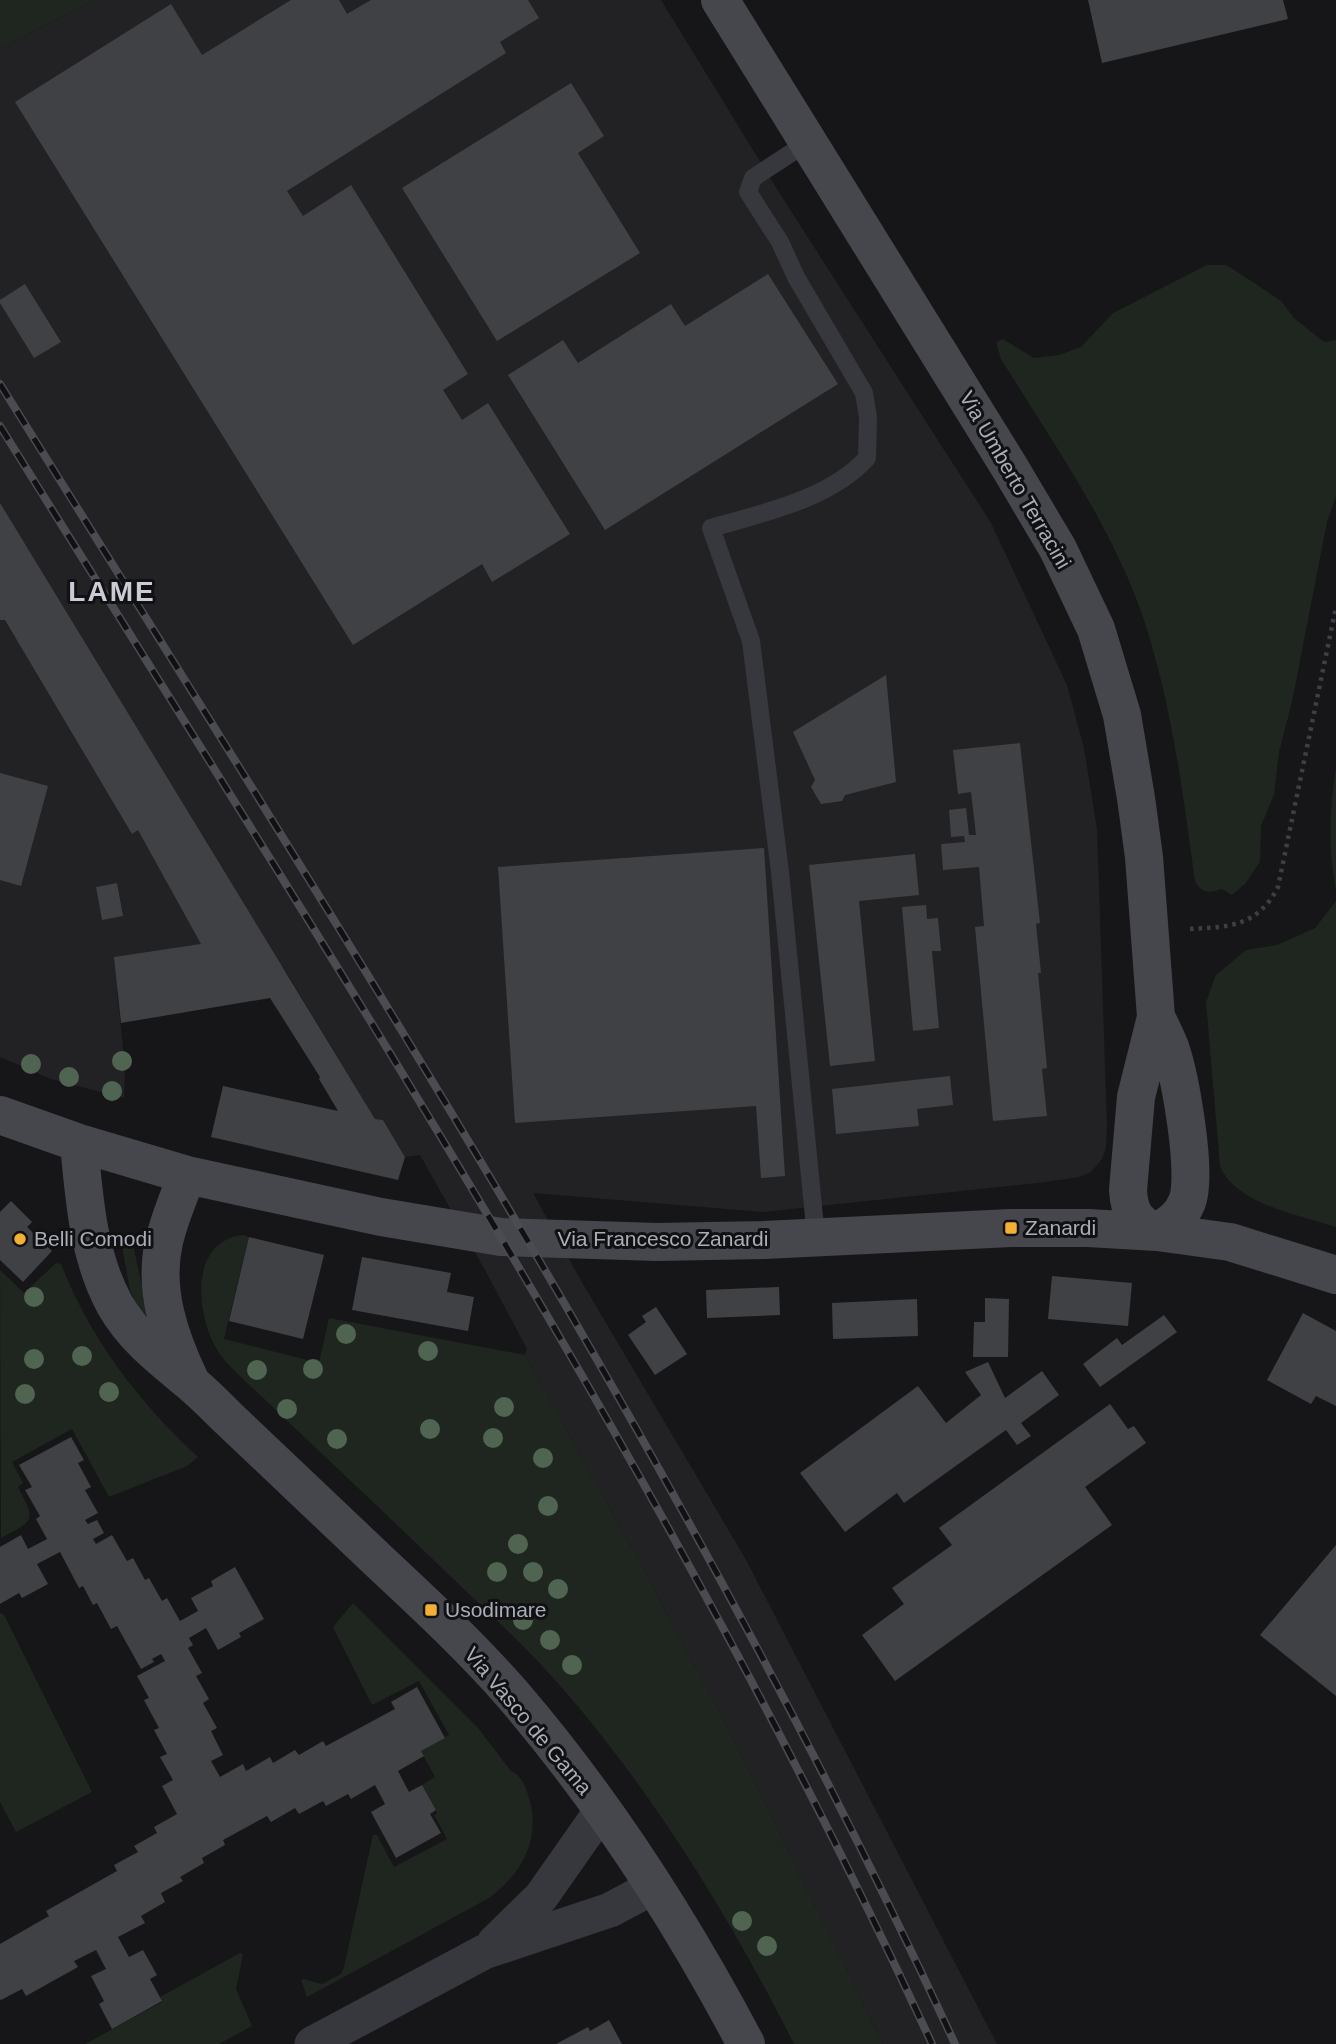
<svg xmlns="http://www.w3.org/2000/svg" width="1336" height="2044" viewBox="0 0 1336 2044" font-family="Helvetica,sans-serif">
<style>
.built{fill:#222225}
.green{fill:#1e261f}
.building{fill:#404145}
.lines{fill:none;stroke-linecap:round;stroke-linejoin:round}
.path{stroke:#3d3f44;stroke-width:4.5;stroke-dasharray:3.5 5;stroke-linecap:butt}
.lane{stroke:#37383d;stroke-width:18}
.street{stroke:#37383d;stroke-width:35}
.secondary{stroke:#45474d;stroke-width:38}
.rail-casing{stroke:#4a4c52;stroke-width:8}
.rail{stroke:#111113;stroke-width:5;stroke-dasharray:16;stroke-linecap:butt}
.tree{fill:#506452}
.poi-dot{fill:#f2b134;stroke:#111113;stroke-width:2.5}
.labels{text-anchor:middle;stroke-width:6;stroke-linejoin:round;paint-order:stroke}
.street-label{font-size:21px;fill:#a8adb8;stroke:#111113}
.poi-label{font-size:21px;fill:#a8adb8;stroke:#111113;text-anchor:start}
.district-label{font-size:28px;font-weight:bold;letter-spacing:2px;fill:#c9ccd4;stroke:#111113}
</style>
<rect width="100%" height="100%" fill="#161618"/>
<path class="built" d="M 94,0 L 661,0 L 780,194 L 991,523 L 1067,685 L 1084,748 L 1097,829 L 1107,1126 L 1106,1147 L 1102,1159 L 1091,1172 L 1079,1177 L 1046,1182 L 763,1212 L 533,1193 L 580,1279 L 745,1558 L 997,2044 L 883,2044 L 728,1729 L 638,1559 L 525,1355 L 527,1349 L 486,1272 L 420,1155 L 405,1157 L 383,1120 L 375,1119 L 282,965 L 117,991 L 125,1066 L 124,1098 L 51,1079 L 0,1057 L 0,49 Z"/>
<path class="green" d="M 0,0 L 94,0 L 0,49 Z
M 1207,265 L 1226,265 L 1253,282 L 1281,301 L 1295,319 L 1324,342 L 1336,340 L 1336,496 L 1327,522 L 1292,702 L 1279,752 L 1274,795 L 1261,826 L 1260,862 L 1245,884 L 1232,895 L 1222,889 C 1209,893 1203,894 1195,882 C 1182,784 1167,667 1127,576 C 1093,499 1045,430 1001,359 L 996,342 L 1003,339 L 1034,358 L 1059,355 L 1081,347 L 1113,313 Z
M 1336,768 L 1336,891 C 1328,848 1329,811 1336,768 Z
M 1336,901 L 1336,1227 C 1300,1215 1235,1204 1220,1166 L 1206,1002 L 1216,975 L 1246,950 L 1277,945 L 1315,928 Z
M 243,1235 L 249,1237 L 224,1339 L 319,1363 L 329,1318 L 525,1355 L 638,1559 L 728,1729 L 883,2044 L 794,2044 C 732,1921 659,1802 570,1697 C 533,1653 489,1613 447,1573 C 379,1507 309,1442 240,1376 C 229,1366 219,1355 213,1342 C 196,1307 191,1241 243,1235 Z
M 121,1242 L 133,1245 L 148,1314 L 142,1318 L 130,1290 Z
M 56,1263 L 61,1264 C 89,1337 140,1404 198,1457 L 187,1466 L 109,1497 L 72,1429 L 12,1462 L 23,1483 L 18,1487 C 36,1521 35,1520 1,1538 L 0,1270 L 24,1293 Z
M 353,1603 L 478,1728 L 511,1771 C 519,1774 524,1783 527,1792 C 543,1835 524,1872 489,1898 L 307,1997 L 301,1980 L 304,1979 L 322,1984 L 341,1974 L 344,1967 L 373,1835 L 377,1835 L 394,1867 L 447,1839 L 434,1815 L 437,1814 L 436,1810 L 422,1785 L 435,1777 L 421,1751 L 449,1735 L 419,1681 L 372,1705 L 333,1627 Z
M 0,1613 L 4,1615 L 92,1792 L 16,1832 L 0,1802 Z
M 240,1953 L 243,1954 L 236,1989 L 252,2026 L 219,2044 L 85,2044 L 162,2002 L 160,1997 Z"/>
<path class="building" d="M 291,0 L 339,0 L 347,14 L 371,0 L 528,0 L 539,18 L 500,42 L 506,53 L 287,191 L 303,216 L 351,185 L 468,374 L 443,390 L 462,420 L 488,403 L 570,534 L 492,582 L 482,564 L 353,645 L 15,102 L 171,4 L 202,55 Z
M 1088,0 L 1283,0 L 1288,19 L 1102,63 Z
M 571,83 L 604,136 L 578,153 L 640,253 L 497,341 L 402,188 Z
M 768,274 L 838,384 L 605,530 L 508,375 L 563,340 L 578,363 L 671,304 L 685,326 Z
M 25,284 L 61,342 L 34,358 L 0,303 L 0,300 Z
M 0,503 L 375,1119 L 383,1120 L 405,1157 L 398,1180 L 211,1137 L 223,1086 L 338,1111 L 319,1079 L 320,1077 L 270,998 L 121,1023 L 114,957 L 201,944 L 138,830 L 132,834 L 5,620 L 0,620 Z
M 886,675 L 896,782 L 845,795 L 842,801 L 821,804 L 811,787 L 815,780 L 793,732 Z
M 1020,743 L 1040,923 L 1036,924 L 1041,973 L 1038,973 L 1047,1068 L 1042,1069 L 1047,1116 L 993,1121 L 975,927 L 984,926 L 979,867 L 943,870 L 941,844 L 965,842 L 964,836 L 951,837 L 949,810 L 966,808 L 969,835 L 976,835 L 971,792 L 958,794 L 953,750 Z
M 0,773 L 48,786 L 21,886 L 0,880 Z
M 764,848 L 785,1176 L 761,1178 L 756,1106 L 515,1123 L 498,867 Z
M 915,854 L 919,895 L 859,901 L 875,1061 L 830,1066 L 809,865 Z
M 117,883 L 123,916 L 102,920 L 96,887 Z
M 926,905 L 927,919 L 938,918 L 941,951 L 932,951 L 939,1028 L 913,1031 L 902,907 Z
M 950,1076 L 953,1105 L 917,1109 L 919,1126 L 836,1134 L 832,1089 Z
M 11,1201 L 32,1222 L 27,1227 L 52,1251 L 23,1282 L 0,1260 L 0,1212 Z
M 249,1237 L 324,1255 L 303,1339 L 229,1321 Z
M 362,1257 L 451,1273 L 447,1292 L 474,1297 L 468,1331 L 352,1310 Z
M 1052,1276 L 1132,1283 L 1128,1326 L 1048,1319 Z
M 779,1287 L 780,1315 L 707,1318 L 706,1290 Z
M 985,1298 L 1009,1299 L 1008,1357 L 973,1357 L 974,1322 L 985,1322 Z
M 917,1299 L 918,1336 L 833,1339 L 832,1303 Z
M 656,1307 L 687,1354 L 655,1375 L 628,1335 L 646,1322 L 642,1316 Z
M 1303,1313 L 1336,1331 L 1336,1406 L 1316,1396 L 1311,1404 L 1267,1380 Z
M 1164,1315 L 1177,1332 L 1100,1387 L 1083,1364 L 1117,1338 L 1122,1345 Z
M 988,1362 L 1005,1398 L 1042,1371 L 1059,1395 L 1021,1423 L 1031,1436 L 1017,1445 L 1006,1430 L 904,1503 L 897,1493 L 845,1532 L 800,1473 L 918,1386 L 946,1423 L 981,1395 L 965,1372 Z
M 1110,1404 L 1128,1429 L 1134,1426 L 1146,1443 L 1085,1487 L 1112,1525 L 895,1681 L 862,1635 L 904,1604 L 892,1588 L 952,1545 L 939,1528 Z
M 71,1437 L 84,1460 L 78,1463 L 91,1487 L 85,1490 L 98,1513 L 85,1520 L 88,1524 L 97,1520 L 104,1533 L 93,1539 L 96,1544 L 112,1535 L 127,1561 L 133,1558 L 145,1580 L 149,1578 L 162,1601 L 167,1598 L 180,1621 L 198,1611 L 191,1598 L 213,1586 L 211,1581 L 235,1567 L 264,1619 L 239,1633 L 241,1637 L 218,1650 L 206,1628 L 189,1638 L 193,1645 L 188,1648 L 202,1673 L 196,1676 L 209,1699 L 203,1703 L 217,1728 L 211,1731 L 223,1755 L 211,1761 L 220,1777 L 243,1764 L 246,1771 L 270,1757 L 273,1763 L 295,1750 L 299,1755 L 323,1741 L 326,1746 L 395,1709 L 391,1702 L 417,1687 L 445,1738 L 421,1751 L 424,1756 L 398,1771 L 409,1792 L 422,1785 L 436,1810 L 430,1814 L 441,1833 L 396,1858 L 371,1812 L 385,1804 L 375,1785 L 351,1799 L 348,1794 L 326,1806 L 323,1801 L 299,1814 L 295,1808 L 271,1822 L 267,1816 L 223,1840 L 225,1845 L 202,1858 L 204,1863 L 180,1877 L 183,1881 L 161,1893 L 165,1902 L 141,1916 L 145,1923 L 118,1937 L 129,1957 L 143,1950 L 157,1975 L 150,1979 L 162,2001 L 112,2029 L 99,2004 L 104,2001 L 91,1976 L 106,1969 L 96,1950 L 74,1961 L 78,1967 L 26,1996 L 22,1989 L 1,2000 L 0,1999 L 0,1944 L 49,1916 L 46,1911 L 117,1871 L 114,1865 L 138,1852 L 134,1846 L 157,1833 L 154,1827 L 177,1814 L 162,1786 L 173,1780 L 160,1757 L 167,1754 L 154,1730 L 159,1728 L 144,1700 L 149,1698 L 137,1676 L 165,1661 L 161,1654 L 152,1659 L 154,1662 L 141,1669 L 117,1626 L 111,1629 L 97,1603 L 93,1605 L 83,1586 L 79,1588 L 60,1552 L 37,1564 L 48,1584 L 22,1598 L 19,1593 L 0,1604 L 0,1547 L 21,1535 L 28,1549 L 47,1539 L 36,1519 L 40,1516 L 25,1490 L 32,1487 L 19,1465 Z
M 1336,1545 L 1336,1696 L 1260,1635 Z
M 609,2020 L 622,2044 L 556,2044 L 588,2027 L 590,2031 Z"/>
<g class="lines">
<path class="path" d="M 1190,929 C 1230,927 1258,926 1278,887 L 1336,607"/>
<path class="lane" d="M 808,142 L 753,178 L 748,192 L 780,242 L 796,277 L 864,393 L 868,417 L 867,458 C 830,499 763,513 711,528 L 751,641 L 780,872 L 816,1237"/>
<path class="street" d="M 494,1943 L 541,1897 L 602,1810
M 312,2044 L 484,1952 L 610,1910 L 655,1886"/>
<path class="secondary" d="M 720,0 L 1010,468 L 1058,549 L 1096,629 L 1122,715 L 1136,798 L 1144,857 L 1156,1017 L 1136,1097 L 1128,1190 C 1129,1212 1136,1224 1157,1232 C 1170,1224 1181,1217 1187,1202 C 1198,1174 1180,1076 1170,1047 C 1166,1037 1161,1027 1156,1017
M 0,1115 L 79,1143 L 187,1175 L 381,1217 L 501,1237 L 657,1242 L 764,1240 L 1011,1228 L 1088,1228 L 1157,1232 L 1230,1242 L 1336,1275
M 79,1143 C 84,1198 88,1256 115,1305 C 134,1338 162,1359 191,1383 C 204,1394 216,1406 228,1418 C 280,1467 332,1516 383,1565 C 428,1607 473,1649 513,1695 C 604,1801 681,1921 746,2044
M 187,1175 C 179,1197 169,1219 164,1242 C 153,1290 170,1338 190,1380"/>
<defs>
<path id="rail" d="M 0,384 C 337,926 687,1464 955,2044
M 0,426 C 328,954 671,1478 932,2044"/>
</defs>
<use href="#rail" class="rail-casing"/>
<use href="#rail" class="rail"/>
</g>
<g class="tree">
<circle cx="122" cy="1061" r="10"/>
<circle cx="31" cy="1064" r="10"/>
<circle cx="69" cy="1077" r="10"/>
<circle cx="112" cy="1091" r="10"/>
<circle cx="34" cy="1297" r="10"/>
<circle cx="346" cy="1334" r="10"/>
<circle cx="428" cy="1351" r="10"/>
<circle cx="82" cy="1356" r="10"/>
<circle cx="34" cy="1359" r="10"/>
<circle cx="313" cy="1369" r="10"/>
<circle cx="257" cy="1370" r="10"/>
<circle cx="109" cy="1392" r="10"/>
<circle cx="25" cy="1394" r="10"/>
<circle cx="504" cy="1407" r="10"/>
<circle cx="287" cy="1409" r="10"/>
<circle cx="430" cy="1429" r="10"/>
<circle cx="493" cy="1438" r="10"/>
<circle cx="337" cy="1439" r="10"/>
<circle cx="543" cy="1458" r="10"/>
<circle cx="548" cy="1506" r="10"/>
<circle cx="518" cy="1544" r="10"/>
<circle cx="497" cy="1572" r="10"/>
<circle cx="533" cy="1572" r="10"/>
<circle cx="558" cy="1589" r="10"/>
<circle cx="523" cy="1620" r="10"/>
<circle cx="550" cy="1640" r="10"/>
<circle cx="572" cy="1665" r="10"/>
<circle cx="742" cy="1921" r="10"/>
<circle cx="767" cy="1946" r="10"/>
</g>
<g class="poi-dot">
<rect x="1004" y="1221" width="14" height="14" rx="3.5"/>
<circle cx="20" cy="1239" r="7"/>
<rect x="424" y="1603" width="14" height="14" rx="3.5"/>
</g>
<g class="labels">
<g class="street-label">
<text transform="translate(1015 480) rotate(60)" y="7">Via Umberto Terracini</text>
<text x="663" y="1246">Via Francesco Zanardi</text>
<text transform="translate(528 1721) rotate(50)" y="7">Via Vasco de Gama</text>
</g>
<g class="poi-label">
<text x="1025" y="1235">Zanardi</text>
<text x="34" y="1246">Belli Comodi</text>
<text x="445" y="1617">Usodimare</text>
</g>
<g class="district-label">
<text x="112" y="601">LAME</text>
</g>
</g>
</svg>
